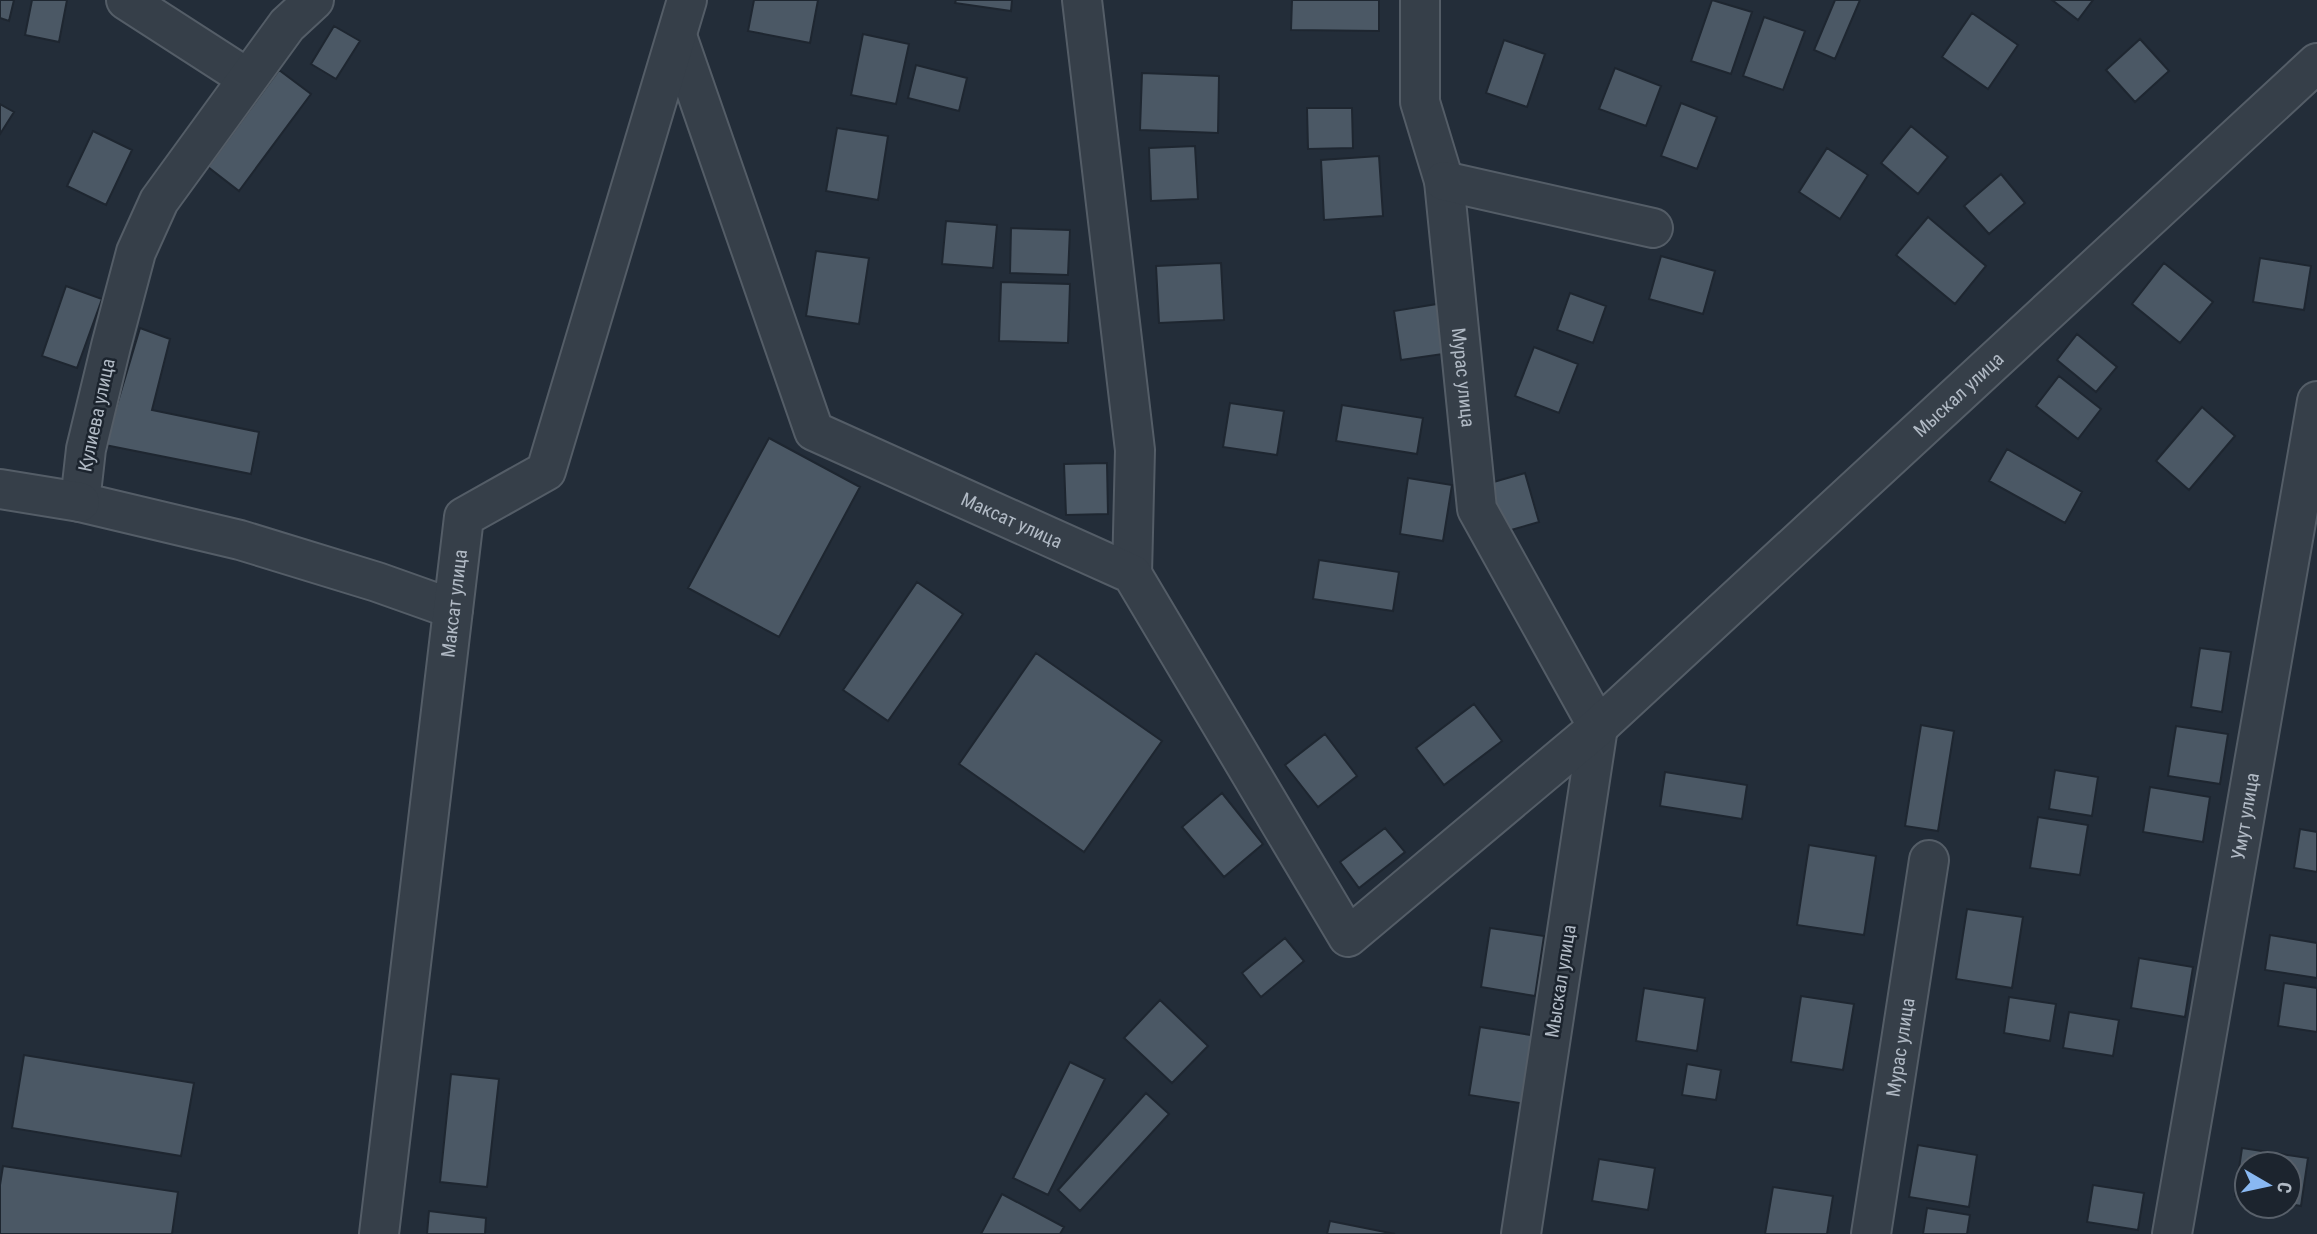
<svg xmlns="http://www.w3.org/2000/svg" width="2317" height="1234" viewBox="0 0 2317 1234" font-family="'Roboto Condensed',sans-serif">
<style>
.building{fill:#4b5865;stroke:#1e2630;stroke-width:2}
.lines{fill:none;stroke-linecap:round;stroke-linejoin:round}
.minor-casing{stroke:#545d67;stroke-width:42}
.minor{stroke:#363f49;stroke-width:38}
.labels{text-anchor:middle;stroke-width:5;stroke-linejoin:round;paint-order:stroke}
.street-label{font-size:19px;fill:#b1bac5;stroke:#1c242e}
</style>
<rect width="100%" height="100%" fill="#232d39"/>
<path class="building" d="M 0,0 L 14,0 L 9,21 L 0,18 Z
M 32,0 L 67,0 L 59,42 L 25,35 Z
M 754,0 L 818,0 L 810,43 L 748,31 Z
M 956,0 L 1012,0 L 1011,11 L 955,3 Z
M 1292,0 L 1379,0 L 1379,31 L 1291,30 Z
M 1712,0 L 1752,12 L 1731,74 L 1691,61 Z
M 1835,0 L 1860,0 L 1835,59 L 1814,50 Z
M 2052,0 L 2093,0 L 2078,20 Z
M 1972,13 L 2018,45 L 1988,89 L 1942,57 Z
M 1764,17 L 1805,31 L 1783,90 L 1743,76 Z
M 334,26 L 360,41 L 336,79 L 311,64 Z
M 863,34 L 909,44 L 896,104 L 851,95 Z
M 2140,39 L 2169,71 L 2135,102 L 2106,70 Z
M 1504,40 L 1545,54 L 1527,107 L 1486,93 Z
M 916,65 L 967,78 L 959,111 L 908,98 Z
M 1615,68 L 1661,86 L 1646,126 L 1599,109 Z
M 279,70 L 311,94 L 239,191 L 208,167 Z
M 1142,73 L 1219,76 L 1218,133 L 1140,130 Z
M 1681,103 L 1717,117 L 1697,169 L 1661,156 Z
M 0,104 L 14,112 L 0,134 Z
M 1307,108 L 1352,108 L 1353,148 L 1308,149 Z
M 1911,126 L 1948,157 L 1918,194 L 1881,163 Z
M 837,128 L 888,136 L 878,200 L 826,191 Z
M 93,131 L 132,150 L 106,205 L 67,186 Z
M 1195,146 L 1198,199 L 1151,201 L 1149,148 Z
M 1827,148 L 1868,175 L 1840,219 L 1799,192 Z
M 1379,156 L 1383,216 L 1324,220 L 1321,160 Z
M 2001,174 L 2025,203 L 1989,234 L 1964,206 Z
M 1928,217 L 1986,266 L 1955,304 L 1896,255 Z
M 946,221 L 997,225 L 993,268 L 942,264 Z
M 1011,228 L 1070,230 L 1068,275 L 1010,273 Z
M 816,251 L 869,258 L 859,324 L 806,316 Z
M 1661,256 L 1715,271 L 1703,314 L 1649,299 Z
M 2260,258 L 2311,266 L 2304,310 L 2253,302 Z
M 1221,263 L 1224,320 L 1159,323 L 1156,266 Z
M 2164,263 L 2213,302 L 2180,343 L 2132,304 Z
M 1001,282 L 1070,284 L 1068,343 L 999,341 Z
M 66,286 L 102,299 L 77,368 L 42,356 Z
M 1570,293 L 1606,306 L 1593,343 L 1557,330 Z
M 1437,304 L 1443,354 L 1401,360 L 1394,311 Z
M 140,328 L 170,339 L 152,410 L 259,432 L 251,474 L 105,445 Z
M 2077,334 L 2117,367 L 2096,392 L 2057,360 Z
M 1534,347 L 1578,364 L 1559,413 L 1515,396 Z
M 2059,376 L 2101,409 L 2078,439 L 2036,406 Z
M 1230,403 L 1284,411 L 1277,455 L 1223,447 Z
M 1342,405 L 1423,418 L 1417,454 L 1336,441 Z
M 2202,407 L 2235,436 L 2189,490 L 2156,461 Z
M 769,438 L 860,487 L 779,637 L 688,588 Z
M 2007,449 L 2082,492 L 2065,523 L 1989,481 Z
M 1107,463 L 1108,514 L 1066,515 L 1064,464 Z
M 1525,473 L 1539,522 L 1504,532 L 1490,483 Z
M 1408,478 L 1452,485 L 1443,541 L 1400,534 Z
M 1319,560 L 1399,572 L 1393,611 L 1313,599 Z
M 917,582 L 963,614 L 888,721 L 843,690 Z
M 2200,648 L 2231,652 L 2222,712 L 2191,707 Z
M 1036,653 L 1162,741 L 1084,852 L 959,764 Z
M 1474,704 L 1502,741 L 1444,785 L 1416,748 Z
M 1921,725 L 1954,731 L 1938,831 L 1905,826 Z
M 2176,726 L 2228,734 L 2220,784 L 2168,776 Z
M 1325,734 L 1357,776 L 1318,807 L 1285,765 Z
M 2055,770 L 2098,777 L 2092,816 L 2049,809 Z
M 1665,772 L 1747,785 L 1742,819 L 1660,806 Z
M 2150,787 L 2210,797 L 2203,842 L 2143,832 Z
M 1222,793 L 1263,844 L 1224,877 L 1182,827 Z
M 2038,817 L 2088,825 L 2080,875 L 2030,868 Z
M 1385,828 L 1405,852 L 1359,888 L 1340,862 Z
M 2300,829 L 2317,832 L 2317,872 L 2294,868 Z
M 1809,845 L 1876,856 L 1864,935 L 1797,925 Z
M 1967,909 L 2023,917 L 2012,988 L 1956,979 Z
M 1490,928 L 1544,936 L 1535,996 L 1481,987 Z
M 2270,935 L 2317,943 L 2317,978 L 2265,970 Z
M 1285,938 L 1304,961 L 1261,997 L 1242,973 Z
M 2139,958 L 2193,967 L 2185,1017 L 2131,1008 Z
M 2284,983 L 2317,988 L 2317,1032 L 2278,1026 Z
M 1644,988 L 1705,998 L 1697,1051 L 1636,1041 Z
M 1801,996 L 1854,1004 L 1843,1070 L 1791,1062 Z
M 2009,997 L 2056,1004 L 2050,1041 L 2004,1033 Z
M 1160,1000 L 1208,1046 L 1172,1083 L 1124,1038 Z
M 2069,1012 L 2119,1020 L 2113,1056 L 2063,1048 Z
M 1480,1027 L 1537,1036 L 1526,1104 L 1469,1095 Z
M 24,1055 L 194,1083 L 181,1156 L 12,1128 Z
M 1070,1062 L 1105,1079 L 1048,1195 L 1013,1178 Z
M 1687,1064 L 1721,1070 L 1716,1100 L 1682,1095 Z
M 451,1074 L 499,1079 L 487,1187 L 440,1182 Z
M 1146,1093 L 1169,1114 L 1080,1211 L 1058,1190 Z
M 1918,1145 L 1977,1155 L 1969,1207 L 1909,1197 Z
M 2242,1148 L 2308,1158 L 2301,1206 L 2289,1204 L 2289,1164 L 2247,1164 L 2247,1198 L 2235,1196 Z
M 1599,1159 L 1655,1168 L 1648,1210 L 1592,1201 Z
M 3,1166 L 178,1192 L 172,1234 L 0,1234 L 0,1185 Z
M 2093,1185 L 2144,1193 L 2138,1230 L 2087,1222 Z
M 1773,1187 L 1833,1196 L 1827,1234 L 1765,1234 Z
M 1002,1194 L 1064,1227 L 1060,1234 L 981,1234 Z
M 1927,1208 L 1970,1215 L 1967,1234 L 1923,1234 Z
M 429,1211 L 486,1218 L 485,1234 L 427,1234 Z
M 1330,1221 L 1395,1234 L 1327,1234 Z"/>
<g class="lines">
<defs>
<g id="minor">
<path d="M 126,0 L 247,78"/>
<path d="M 314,0 L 287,25 L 159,201 L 136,252 L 111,346 L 86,449 L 80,502 L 240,540 L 377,582 L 453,609"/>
<path d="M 1082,0 L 1135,450 L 1132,574"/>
<path id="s1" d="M 1420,0 L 1420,102 L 1444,181 L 1477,509 L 1598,727 L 1521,1234"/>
<path id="s2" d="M 677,36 L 814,431 L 1132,574 L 1348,937 L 1598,727 L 2317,63"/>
<path d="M 1444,181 L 1653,228"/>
<path d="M 0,489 L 80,502"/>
<path id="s3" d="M 379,1234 L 464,517 L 546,471 L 687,0"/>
<path id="s4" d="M 1871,1234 L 1929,860"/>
<path id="s5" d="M 2172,1234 L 2317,401"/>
</g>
</defs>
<use href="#minor" class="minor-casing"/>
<use href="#minor" class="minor"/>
</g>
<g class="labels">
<g class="street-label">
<text dy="7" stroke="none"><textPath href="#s1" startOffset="382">Мурас улица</textPath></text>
<text dy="7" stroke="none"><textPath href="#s2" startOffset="2006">Мыскал улица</textPath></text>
<text transform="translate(96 415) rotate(-78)" y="7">Кулиева улица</text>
<text dy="7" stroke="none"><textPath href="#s2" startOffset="635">Максат улица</textPath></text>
<text dy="7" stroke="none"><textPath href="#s3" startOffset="635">Максат улица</textPath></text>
<text dy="7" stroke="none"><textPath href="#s5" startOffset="424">Умут улица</textPath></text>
<text transform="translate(1560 981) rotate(-81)" y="7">Мыскал улица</text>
<text dy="7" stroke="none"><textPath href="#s4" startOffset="189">Мурас улица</textPath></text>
</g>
</g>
<g transform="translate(2268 1185) rotate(99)"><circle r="33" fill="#1c242e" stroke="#58606a" stroke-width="2"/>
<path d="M0-5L12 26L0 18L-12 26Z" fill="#89b8f2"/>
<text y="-10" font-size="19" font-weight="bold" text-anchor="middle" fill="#b1bac5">С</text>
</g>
</svg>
